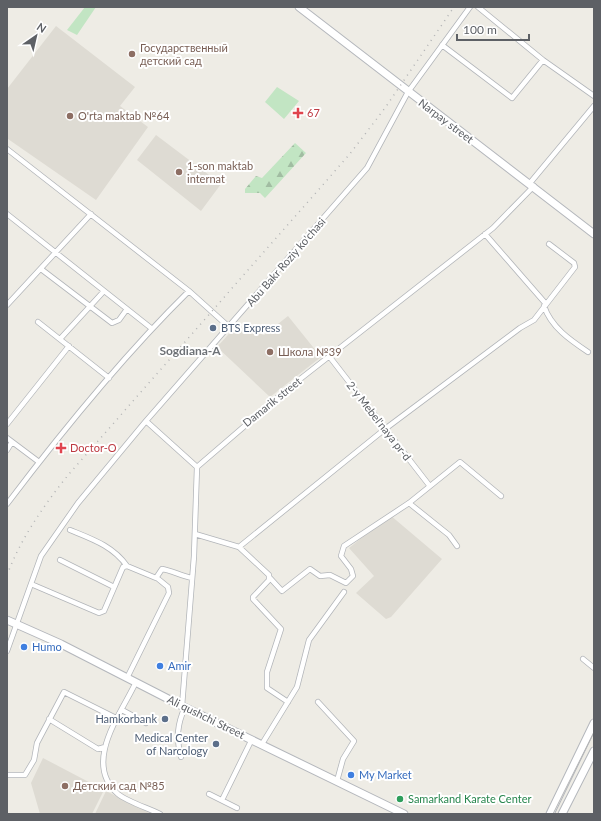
<svg xmlns="http://www.w3.org/2000/svg" width="601" height="821" viewBox="0 0 601 821" font-family="Lato,sans-serif">
<style>
.education{fill:#dedbd3}
.forest{fill:url(#forest-firs)}
.park{fill:#c2e5c3}
.lines{fill:none;stroke-linecap:round;stroke-linejoin:round}
.minor-casing{stroke:#b2b5b9;stroke-width:6}
.secondary-casing{stroke:#b4b7bc;stroke-width:9}
.minor{stroke:#fff;stroke-width:4.5}
.secondary{stroke:#fff;stroke-width:7}
.tram{stroke:#b3b4b5;stroke-width:1}
.rail{stroke:#b3b4b5;stroke-width:1.5;stroke-dasharray:1 5;stroke-linecap:butt}
.education-dot{fill:#8d6e63;stroke:#fff;stroke-width:1.5}
.health-dot{fill:#e0444e;stroke:#fff;stroke-width:1.5}
.service-dot{fill:#5c6f8a;stroke:#fff;stroke-width:1.5}
.shop-dot{fill:#3f7fe0;stroke:#fff;stroke-width:1.5}
.leisure-dot{fill:#2e9e5b;stroke:#fff;stroke-width:1.5}
.labels{text-anchor:middle;stroke-width:4;stroke-linejoin:round;paint-order:stroke}
.education-label{font-size:11px;fill:#785e54;stroke:#fff;text-anchor:start}
.health-label{font-size:11px;fill:#be3a42;stroke:#fff;text-anchor:start}
.street-label{font-size:11px;fill:#5d6065;stroke:#fff}
.service-label{font-size:11px;fill:#4e5e75;stroke:#fff;text-anchor:end}
.shop-label{font-size:11px;fill:#366cbe;stroke:#fff;text-anchor:start}
.leisure-label{font-size:11px;fill:#27864d;stroke:#fff;text-anchor:start}
.neighbourhood-label{font-size:12px;font-weight:bold;fill:#6e7277;stroke:#fff}
</style>
<defs>
<pattern id="forest-firs" width="22" height="20" patternUnits="userSpaceOnUse"><rect width="22" height="20" fill="#c2e5c3"/><path d="M5 1l3.5 6h-7zM16 11l3.5 6h-7z" fill="#a1bda2"/></pattern>
</defs>
<rect width="100%" height="100%" fill="#eeece5"/>
<path class="education" d="M 56,26 L 135,87 L 120,106 L 148,127 L 96,200 L 8,139 L 7,89 Z
M 156,135 L 221,184 L 201,211 L 137,160 Z
M 288,316 L 321,357 L 270,397 L 217,347 L 236,326 L 264,335 Z
M 390,515 L 442,559 L 391,617 L 386,619 L 356,593 L 374,576 L 349,548 Z
M 43,758 L 104,790 L 92,814 L 40,814 L 31,783 Z
M 106,791 L 151,814 L 95,814 Z"/>
<path class="forest" d="M 295,143 L 306,153 L 265,198 L 260,193 L 245,193 L 245,189 L 256,176 L 262,178 Z"/>
<path class="park" d="M 85,7 L 96,7 L 77,35 L 67,30 Z
M 277,87 L 299,101 L 284,119 L 265,102 Z"/>
<g class="lines">
<defs>
<path id="minor" d="M 478,7 L 543,60 L 594,96
M 442,45 L 512,98 L 543,60
M 7,149 L 189,291 L 229,327
M 530,183 L 594,106
M 7,214 L 151,328
M 485,234 L 546,304
M 41,269 L 112,323 L 119,320 L 127,309
M 7,305 L 91,214
M 544,306 C 551,327 570,340 588,352
M 38,322 L 109,378
M 60,339 L 104,291
M 329,356 L 429,485
M 146,421 L 197,467
M 7,424 L 69,346
M 7,438 L 39,462
M 7,450 L 12,442
M 409,503 L 449,535 L 457,546
M 7,504 C 63,430 123,356 189,291
M 70,530 C 92,539 113,546 127,566
M 195,534 L 239,547 L 385,429 L 520,328 L 534,320 L 575,267 L 574,263 L 549,244
M 239,547 L 269,575 L 269,580 L 253,597 L 253,599 L 281,629 L 267,672 L 267,688 L 288,702
M 60,560 L 114,587
M 270,578 L 282,591 L 310,569 L 320,576 L 330,575 L 346,583 L 353,576 L 351,569 L 341,556 L 344,546 L 409,503 L 460,462 L 501,496
M 31,584 L 99,613 L 104,611 L 123,567 L 127,566 L 156,578 L 162,569 C 170,570 182,576 192,578
M 7,651 L 41,556 L 78,503 L 146,421 L 367,168 L 408,92 L 470,7
M 583,659 L 594,668
M 127,678 L 169,593 L 168,587 L 157,578
M 136,682 C 121,714 82,763 118,794 C 128,802 148,808 160,814
M 318,702 L 354,741 L 343,759 L 337,781
M 182,706 L 194,556 L 197,467 L 290,387 L 493,228 L 534,186
M 122,710 L 146,723
M 49,719 L 98,749 L 105,747
M 262,744 L 297,687 L 309,640 L 344,592
M 181,757 C 176,738 177,725 185,707
M 7,775 L 25,775 L 34,760 L 37,743 L 64,692 L 118,719
M 209,794 L 237,808
M 222,800 L 252,739"/>
<path id="secondary" d="M 299,7 L 594,234
M 7,620 L 61,644 L 182,706 L 404,814
M 550,814 L 594,723
M 562,814 L 594,751"/>
</defs>
<use href="#minor" class="minor-casing"/>
<use href="#secondary" class="secondary-casing"/>
<use href="#minor" class="minor"/>
<use href="#secondary" class="secondary"/>
<path class="tram" d="M 553,814 L 594,732"/>
<path class="rail" d="M 7,575 C 21,538 44,505 69,474 L 349,155 L 385,108 L 454,7"/>
</g>
<g class="education-dot">
<circle cx="132" cy="54" r="4"/>
<circle cx="70" cy="116" r="4"/>
<circle cx="179" cy="172" r="4"/>
<circle cx="270" cy="352" r="4"/>
<circle cx="65" cy="786" r="4"/>
</g>
<g class="health-dot">
<path d="M296 107h4v4h4v4h-4v4h-4v-4h-4v-4h4z"/>
<path d="M59 442h4v4h4v4h-4v4h-4v-4h-4v-4h4z"/>
</g>
<g class="service-dot">
<circle cx="213" cy="328" r="4"/>
<circle cx="165" cy="719" r="4"/>
<circle cx="216" cy="744" r="4"/>
</g>
<g class="shop-dot">
<circle cx="24" cy="647" r="4"/>
<circle cx="160" cy="666" r="4"/>
<circle cx="351" cy="775" r="4"/>
</g>
<circle class="leisure-dot" cx="400" cy="799" r="4"/>
<g class="labels">
<g class="education-label">
<text x="140" y="52">Государственный<tspan x="140" dy="13">детский сад</tspan></text>
<text x="78" y="120">O'rta maktab №64</text>
<text x="187" y="170">1-son maktab<tspan x="187" dy="13">internat</tspan></text>
<text x="278" y="356">Школа №39</text>
<text x="73" y="790">Детский сад №85</text>
</g>
<g class="health-label">
<text x="307" y="117">67</text>
<text x="70" y="452">Doctor-O</text>
</g>
<g class="street-label">
<text transform="translate(446 121) rotate(37)" y="4">Narpay street</text>
<text transform="translate(286 262) rotate(-49)" y="4">Abu Bakr Roziy ko'chasi</text>
<text transform="translate(272 402) rotate(-39)" y="4">Damarik street</text>
<text transform="translate(379 421) rotate(52)" y="4">2-y Mebel'naya pr-d</text>
<text transform="translate(206 717) rotate(26)" y="4">Ali qushchi Street</text>
</g>
<g class="service-label">
<text x="221" y="332" text-anchor="start">BTS Express</text>
<text x="157" y="723">Hamkorbank</text>
<text x="208" y="742">Medical Center<tspan x="208" dy="13">of Narcology</tspan></text>
</g>
<g class="shop-label">
<text x="32" y="651">Humo</text>
<text x="168" y="670">Amir</text>
<text x="359" y="779">My Market</text>
</g>
<g class="leisure-label">
<text x="408" y="803">Samarkand Karate Center</text>
</g>
<g class="neighbourhood-label">
<text x="190" y="355">Sogdiana-А</text>
</g>
</g>
<rect width="601" height="821" fill="none" stroke="#5d6065" stroke-width="16"/>
<g transform="translate(36 36) rotate(34)" stroke="#ffffff" stroke-width="3" paint-order="stroke">
<path d="M0-3L7 15L0 10L-7 15Z" fill="#5d6065"/>
<text y="-6" font-size="11" font-weight="bold" text-anchor="middle" fill="#5d6065">N</text>
</g>
<path d="M457 34v6h72v-6" fill="none" stroke="#5d6065" stroke-width="2"/>
<text x="463" y="34" font-size="12" fill="#5d6065" stroke="#ffffff" stroke-width="3" paint-order="stroke">100 m</text>
</svg>
